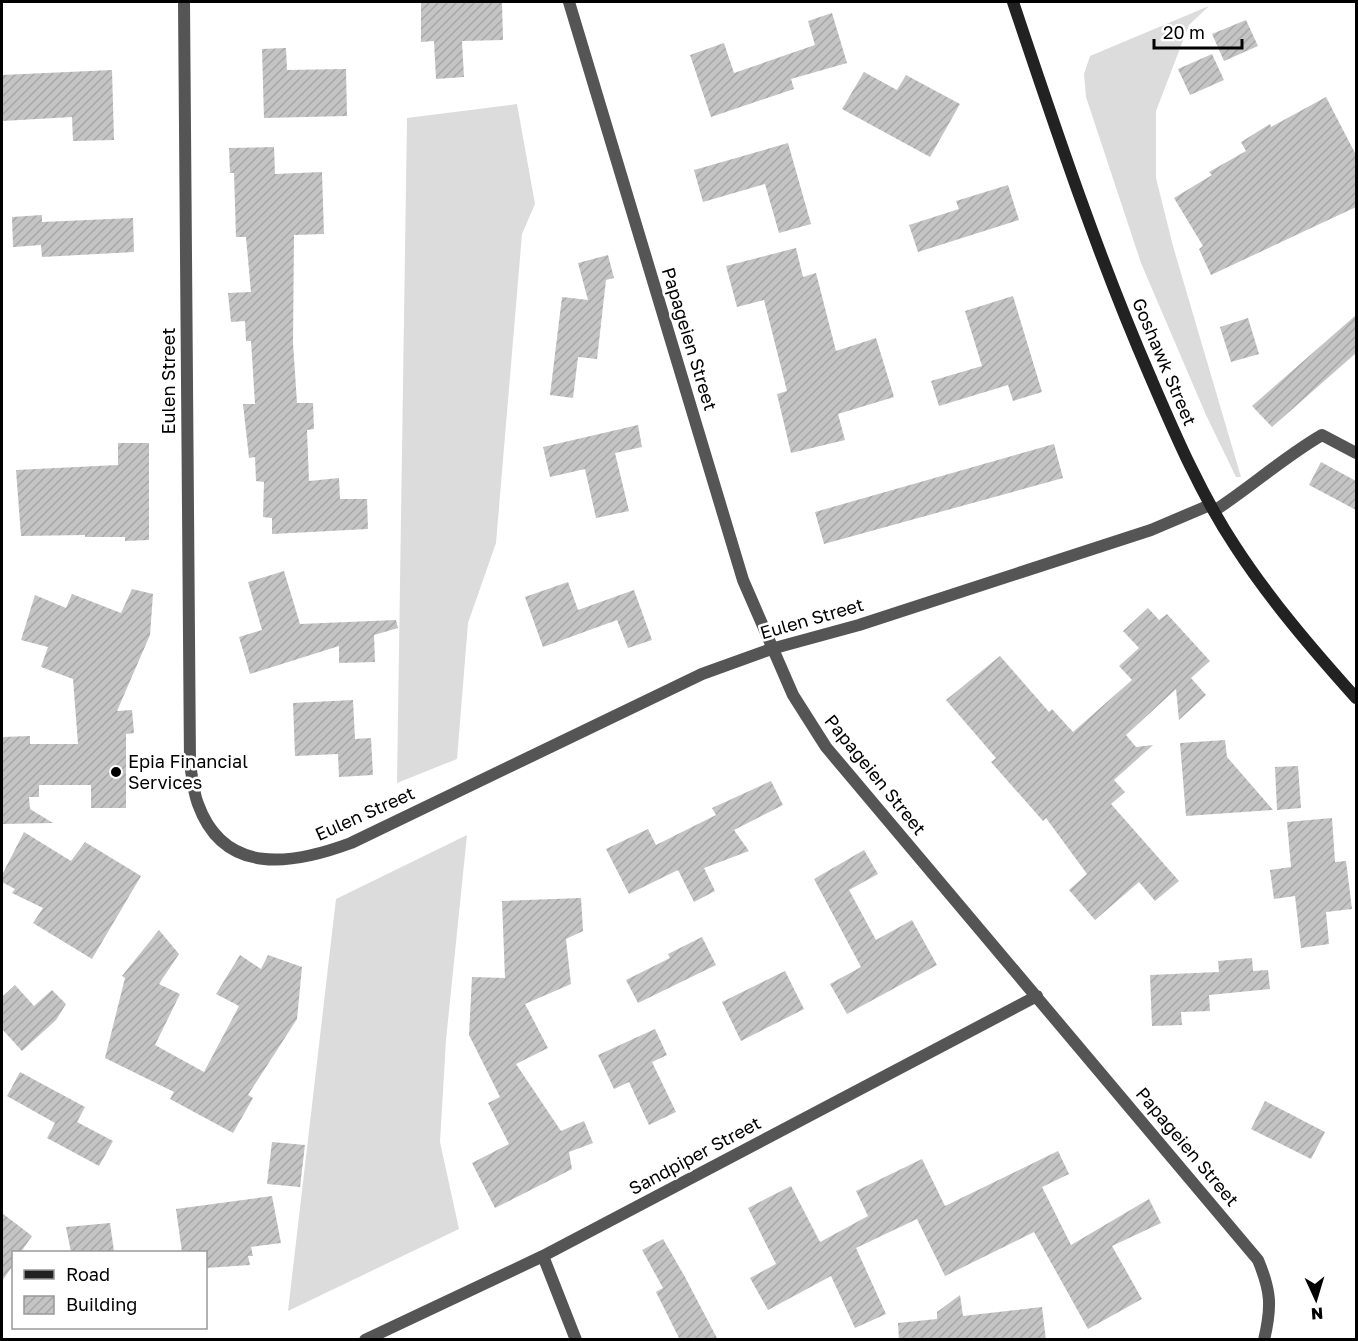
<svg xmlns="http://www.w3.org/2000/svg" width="1358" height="1341" viewBox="0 0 1358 1341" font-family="'Golos Text',sans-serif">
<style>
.grass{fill:#dcdcdc}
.building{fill:url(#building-hatch)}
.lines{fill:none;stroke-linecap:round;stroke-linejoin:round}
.street{stroke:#555;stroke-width:12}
.secondary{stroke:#222;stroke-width:12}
.poi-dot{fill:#000;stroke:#fff;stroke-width:2}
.labels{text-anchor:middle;stroke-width:5;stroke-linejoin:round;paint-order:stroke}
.street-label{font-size:18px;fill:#000;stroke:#fff}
.poi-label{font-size:18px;fill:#000;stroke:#fff;text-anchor:start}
</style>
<defs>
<pattern id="building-hatch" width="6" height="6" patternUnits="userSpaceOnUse" patternTransform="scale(1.5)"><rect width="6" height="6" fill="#c4c4c4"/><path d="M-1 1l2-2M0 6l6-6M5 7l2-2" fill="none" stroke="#a7a7a7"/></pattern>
</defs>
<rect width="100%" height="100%" fill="#fff"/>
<path class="grass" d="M 1209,6 L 1189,25 L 1156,111 L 1156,178 L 1173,246 L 1241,477 L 1236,477 L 1206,415 L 1141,263 L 1086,97 L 1084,74 L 1090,56 Z
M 517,104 L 535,204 L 522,234 L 496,543 L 468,623 L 457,759 L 397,783 L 407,118 Z
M 467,835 L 446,1040 L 440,1142 L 459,1229 L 288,1311 L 336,899 Z"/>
<path class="building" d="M 421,2 L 502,2 L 503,40 L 462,41 L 464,77 L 436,79 L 434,41 L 421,42 Z
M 832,13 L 847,63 L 791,79 L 794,89 L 711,117 L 690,55 L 724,43 L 734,73 L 815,45 L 808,21 Z
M 1246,20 L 1258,46 L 1224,61 L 1212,34 Z
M 286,48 L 287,70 L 346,69 L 347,116 L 264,118 L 262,49 Z
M 1212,54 L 1224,80 L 1190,95 L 1178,69 Z
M 112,70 L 114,140 L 73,141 L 72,117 L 2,121 L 2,75 Z
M 864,72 L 897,90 L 906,75 L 960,104 L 930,157 L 842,109 Z
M 1326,97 L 1356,155 L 1356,207 L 1211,275 L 1199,249 L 1203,246 L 1174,198 L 1212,175 L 1209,172 L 1246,151 L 1241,142 L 1270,124 L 1271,127 Z
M 788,143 L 811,224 L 779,233 L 765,184 L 703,202 L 694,170 Z
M 274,147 L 275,174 L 322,172 L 324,234 L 294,235 L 293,343 L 297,403 L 313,403 L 314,429 L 307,430 L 309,481 L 339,478 L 340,499 L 367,499 L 368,529 L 272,534 L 272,518 L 263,517 L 264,482 L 256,481 L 255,457 L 249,458 L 243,404 L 255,404 L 251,341 L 246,341 L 245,321 L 231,322 L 228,293 L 251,292 L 246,237 L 236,237 L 234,173 L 230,173 L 229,148 Z
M 1008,185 L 1019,220 L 918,252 L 909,225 L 959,209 L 956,201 Z
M 42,215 L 42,222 L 133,218 L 134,252 L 42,257 L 41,245 L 13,247 L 12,217 Z
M 796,248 L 803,277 L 816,273 L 836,351 L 876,338 L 894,397 L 838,414 L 845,440 L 791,453 L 777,394 L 787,391 L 764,300 L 737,307 L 726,266 Z
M 608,255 L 614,278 L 606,280 L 597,359 L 578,357 L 573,398 L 550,395 L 562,297 L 588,300 L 578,263 Z
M 1013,296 L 1042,392 L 1013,401 L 1008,385 L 939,406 L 931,381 L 982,366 L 965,311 Z
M 1356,315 L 1356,353 L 1272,427 L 1252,406 Z
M 1248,318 L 1259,354 L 1231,362 L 1220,327 Z
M 638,425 L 642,447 L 615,453 L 629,511 L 596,518 L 585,469 L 550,477 L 543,447 Z
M 118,443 L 149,443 L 149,540 L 125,541 L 125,537 L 85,537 L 85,535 L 21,536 L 16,470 L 118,465 Z
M 1054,444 L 1063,478 L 824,544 L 815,512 Z
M 1321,462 L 1356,481 L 1356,510 L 1309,485 Z
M 284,571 L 300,624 L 396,620 L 398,628 L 374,635 L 375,662 L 339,663 L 339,646 L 250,674 L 239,637 L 262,630 L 248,582 Z
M 568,582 L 578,610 L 634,590 L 652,640 L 628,648 L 617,620 L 543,647 L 525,597 Z
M 132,589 L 153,594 L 150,635 L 117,711 L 132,710 L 134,733 L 126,734 L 126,808 L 91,808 L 91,785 L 39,785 L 39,797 L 29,797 L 30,809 L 53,823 L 2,824 L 2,737 L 30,736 L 30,744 L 78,744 L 73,679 L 41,667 L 48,647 L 21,640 L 35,595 L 66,608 L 72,594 L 121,613 Z
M 1148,608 L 1159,620 L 1167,614 L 1210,661 L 1191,678 L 1206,695 L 1179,720 L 1176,689 L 1126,735 L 1136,747 L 1153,745 L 1114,780 L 1125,792 L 1111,804 L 1179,881 L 1155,901 L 1139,882 L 1095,920 L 1069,890 L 1087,874 L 1046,818 L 1043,821 L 991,762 L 996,758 L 946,700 L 1000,656 L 1049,712 L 1052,709 L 1073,732 L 1132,680 L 1119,666 L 1139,648 L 1123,631 Z
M 353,700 L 355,739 L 371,738 L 373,775 L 339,777 L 338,754 L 295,756 L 293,703 Z
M 1225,740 L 1227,757 L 1273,810 L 1186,816 L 1180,743 Z
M 1298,766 L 1301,808 L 1277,810 L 1275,767 Z
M 771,781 L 783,805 L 734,830 L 749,851 L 704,868 L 715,891 L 694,902 L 678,870 L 629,894 L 606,849 L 648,829 L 656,845 L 716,815 L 712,808 Z
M 1332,818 L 1335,862 L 1346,861 L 1352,909 L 1326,912 L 1329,944 L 1301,948 L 1295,896 L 1274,899 L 1270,870 L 1291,867 L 1287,822 Z
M 24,832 L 71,861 L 85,842 L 141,876 L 92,959 L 33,923 L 43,908 L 12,893 L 15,889 L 2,882 L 2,875 Z
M 864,850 L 878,874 L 849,890 L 876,940 L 912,920 L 937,965 L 847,1014 L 830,984 L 861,967 L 814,879 Z
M 581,898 L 583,931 L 566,939 L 571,984 L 525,1004 L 548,1048 L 516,1064 L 561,1131 L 584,1121 L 593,1143 L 569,1152 L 572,1169 L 495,1208 L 472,1163 L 509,1144 L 488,1103 L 500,1097 L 469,1035 L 472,977 L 505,978 L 502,901 Z
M 159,930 L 179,954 L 159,984 L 180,994 L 155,1045 L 204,1072 L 239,1006 L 216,994 L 240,955 L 261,969 L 268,955 L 302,967 L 297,1019 L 248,1095 L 253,1098 L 233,1133 L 170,1099 L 174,1092 L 105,1058 L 125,978 L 122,976 Z
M 702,937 L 716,965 L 638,1003 L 626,980 L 670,958 L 668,954 Z
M 1252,958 L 1253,971 L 1268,970 L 1270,989 L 1209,995 L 1210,1011 L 1181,1012 L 1182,1025 L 1152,1026 L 1150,975 L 1219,972 L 1218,961 Z
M 785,971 L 804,1009 L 741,1041 L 722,1002 Z
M 15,985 L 34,1006 L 52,990 L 66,1004 L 56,1020 L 22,1051 L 2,1029 L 2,997 Z
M 655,1029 L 667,1055 L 652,1062 L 676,1112 L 649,1125 L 629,1082 L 614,1089 L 598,1055 Z
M 20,1072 L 85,1107 L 77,1122 L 113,1141 L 99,1166 L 47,1138 L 55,1123 L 7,1096 Z
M 1265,1101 L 1325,1132 L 1311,1159 L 1251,1129 Z
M 272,1142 L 305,1145 L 300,1187 L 267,1184 Z
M 1058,1151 L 1069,1174 L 1042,1187 L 1071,1245 L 1149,1199 L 1161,1223 L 1112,1246 L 1142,1299 L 1088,1329 L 1034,1232 L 945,1276 L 917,1219 L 856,1248 L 886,1314 L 855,1328 L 831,1276 L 768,1310 L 750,1278 L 776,1264 L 748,1208 L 791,1186 L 820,1242 L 868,1216 L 856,1191 L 922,1159 L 945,1206 Z
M 272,1196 L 281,1243 L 251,1247 L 253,1256 L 248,1256 L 250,1265 L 206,1268 L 206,1252 L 182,1252 L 176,1209 Z
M 2,1213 L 32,1236 L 21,1252 L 14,1252 L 14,1264 L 2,1281 Z
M 110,1223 L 114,1251 L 71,1252 L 66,1227 Z
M 663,1239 L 685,1277 L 718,1340 L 680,1340 L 656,1292 L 663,1288 L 642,1250 Z
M 960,1295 L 963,1316 L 1042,1307 L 1046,1340 L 899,1340 L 898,1323 L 937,1319 L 937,1312 Z"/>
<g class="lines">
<path class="street" d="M 184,2 L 190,763 C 192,776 193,791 198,804 C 224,876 292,865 351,843 L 702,674 L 771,649 L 859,625 L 1151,530 L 1210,505
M 569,2 L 743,580 L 793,695 L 826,747 L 1258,1260 C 1271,1291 1272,1306 1264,1340
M 1214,511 C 1251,487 1284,457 1322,435 L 1356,453
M 543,1256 L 576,1340
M 365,1340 L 543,1256 L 1037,996"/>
<path class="secondary" d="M 1013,2 C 1055,127 1097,254 1150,376 C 1175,434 1200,493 1235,546 C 1270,600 1313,650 1356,698"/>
</g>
<circle class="poi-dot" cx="116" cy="772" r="6"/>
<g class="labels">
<g class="street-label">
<text transform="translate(689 339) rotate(73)" y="6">Papageien Street</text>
<text transform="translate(1164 362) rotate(67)" y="6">Goshawk Street</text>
<text transform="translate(169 381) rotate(-90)" y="6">Eulen Street</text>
<text transform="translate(812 619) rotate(-16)" y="6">Eulen Street</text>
<text transform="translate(875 775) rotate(51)" y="6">Papageien Street</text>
<text transform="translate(365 814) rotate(-24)" y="6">Eulen Street</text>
<text transform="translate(1187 1147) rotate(50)" y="6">Papageien Street</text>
<text transform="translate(695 1156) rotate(-28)" y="6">Sandpiper Street</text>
</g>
<g class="poi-label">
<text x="128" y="768">Epia Financial<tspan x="128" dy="21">Services</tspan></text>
</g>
</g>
<rect width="1358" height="1341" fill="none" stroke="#000000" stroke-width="6"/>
<rect x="12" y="1251" width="195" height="78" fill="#ffffff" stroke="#999999" stroke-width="1.5"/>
<rect x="24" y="1270" width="30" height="9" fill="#222222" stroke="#999999" stroke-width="1.5"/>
<text x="66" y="1281" font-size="18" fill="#000000">Road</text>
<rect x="24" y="1296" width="30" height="18" fill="url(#building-hatch)" stroke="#999999" stroke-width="1.5"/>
<text x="66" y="1311" font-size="18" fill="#000000">Building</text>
<g transform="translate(1316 1299) rotate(176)" stroke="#ffffff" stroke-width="4.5" paint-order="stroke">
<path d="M0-4.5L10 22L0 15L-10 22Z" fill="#000000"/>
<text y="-9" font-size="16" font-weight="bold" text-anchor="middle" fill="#000000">N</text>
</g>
<path d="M1154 39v9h88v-9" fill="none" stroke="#000000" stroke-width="3"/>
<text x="1163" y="39" font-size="18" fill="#000000" stroke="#ffffff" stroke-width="4.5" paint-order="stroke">20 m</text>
</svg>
